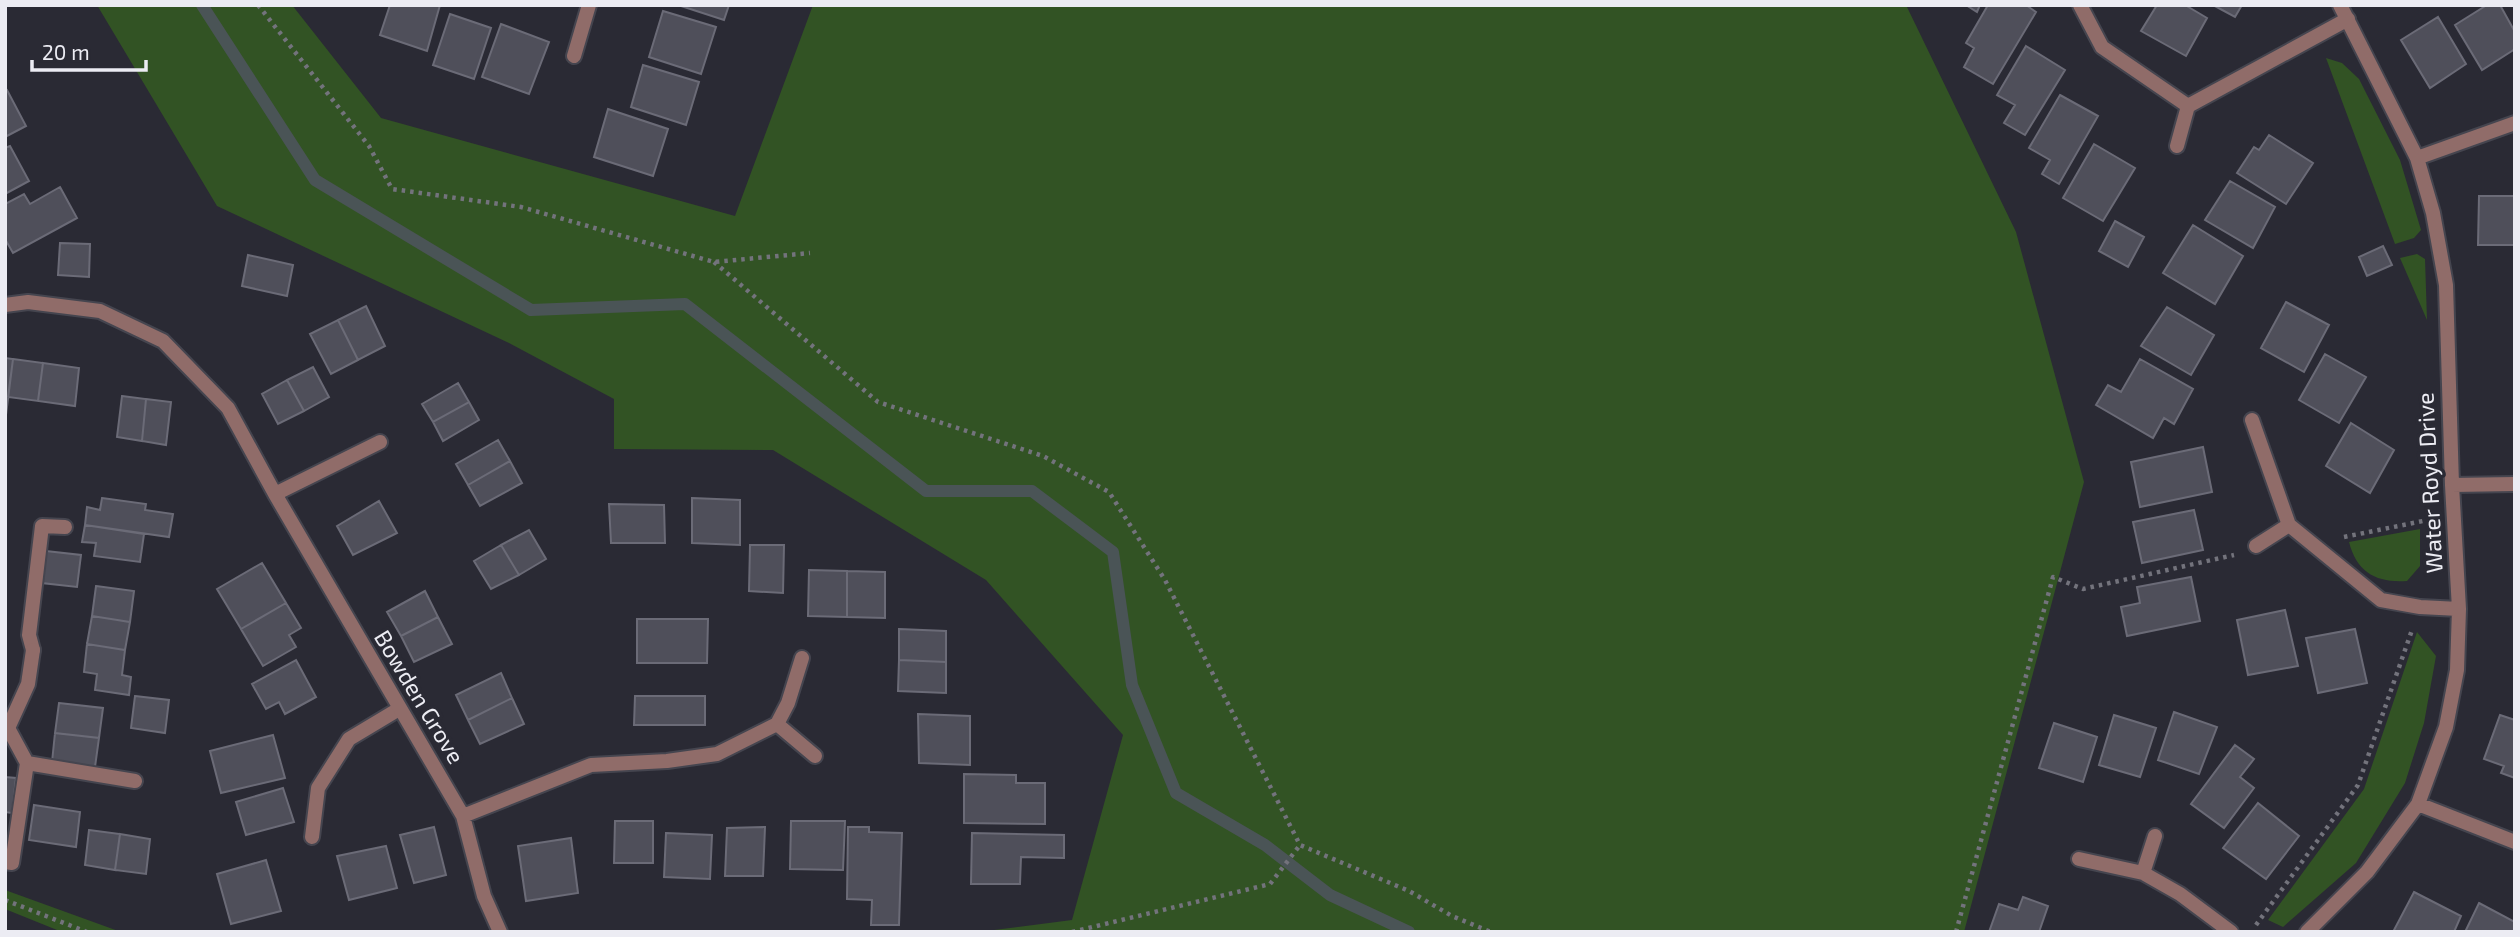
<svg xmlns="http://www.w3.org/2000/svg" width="2520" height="937" viewBox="0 0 2520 937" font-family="'Exo 2',sans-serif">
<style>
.green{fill:#325324}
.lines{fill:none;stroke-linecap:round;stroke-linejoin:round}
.stream{stroke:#4a5456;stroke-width:12}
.building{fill:#4f4f5a;stroke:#6b6b77;stroke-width:2}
.service-casing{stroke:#45454f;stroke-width:18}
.minor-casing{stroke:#45454f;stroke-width:18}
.path{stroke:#73737c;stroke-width:4.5;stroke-dasharray:3.5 5;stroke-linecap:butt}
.service{stroke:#906c69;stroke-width:14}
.minor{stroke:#906c69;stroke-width:14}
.labels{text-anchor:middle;stroke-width:7;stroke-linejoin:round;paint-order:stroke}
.street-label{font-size:23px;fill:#ececf3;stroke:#2a2a34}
</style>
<rect width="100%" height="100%" fill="#2a2a34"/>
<path class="green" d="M 97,5 L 292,5 L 381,118 L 735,216 L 813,5 L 1906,5 L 2016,232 L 2084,482 L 1964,932 L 978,932 L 1072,920 L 1123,735 L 986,580 L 773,450 L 614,449 L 614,399 L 509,343 L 217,206 Z
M 2326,58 L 2342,63 L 2359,79 L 2400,160 L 2421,230 L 2414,238 L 2395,244 Z
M 2417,254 L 2425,259 L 2427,320 L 2400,258 Z
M 2420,529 L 2420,566 L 2407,581 C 2377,583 2357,573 2349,542 Z
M 2417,632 L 2436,656 L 2424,723 L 2405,783 L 2356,863 L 2283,927 L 2268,920 L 2364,789 Z
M 5,890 L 121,932 L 62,932 L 5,909 Z"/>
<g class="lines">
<path class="stream" d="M 202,5 L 315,180 L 531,310 L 685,304 L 926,491 L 1032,491 L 1113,552 L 1132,685 L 1176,793 L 1265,845 L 1330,895 L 1409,932"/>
</g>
<path class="building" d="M 390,5 L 440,5 L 427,51 L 380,35 Z
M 678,5 L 729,5 L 724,20 Z
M 1966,5 L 1980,5 L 1977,12 Z
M 1988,5 L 2026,5 L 2036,12 L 1993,84 L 1964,67 L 1974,48 L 1966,43 Z
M 2157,5 L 2185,5 L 2207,18 L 2186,56 L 2141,31 Z
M 2213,5 L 2242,5 L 2235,17 Z
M 2487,5 L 2500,5 L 2515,32 L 2515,49 L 2482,70 L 2455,25 Z
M 663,11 L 716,27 L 701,74 L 649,57 Z
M 450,14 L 491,28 L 474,79 L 433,65 Z
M 2438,17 L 2466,64 L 2430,88 L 2401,40 Z
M 501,24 L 549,42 L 529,94 L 482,77 Z
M 2026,46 L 2065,70 L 2025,135 L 2004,123 L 2015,105 L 1997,95 Z
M 643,65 L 699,82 L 686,125 L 631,107 Z
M 7,90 L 26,126 L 5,137 L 5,91 Z
M 2060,95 L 2098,116 L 2059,184 L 2042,174 L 2050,160 L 2029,148 Z
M 608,109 L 668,129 L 653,176 L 594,157 Z
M 2269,135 L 2313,163 L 2286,204 L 2237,173 L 2254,147 L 2259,150 Z
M 2094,144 L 2135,168 L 2103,221 L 2063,198 Z
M 10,146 L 29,181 L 5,194 L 5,148 Z
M 2230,181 L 2275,207 L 2253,248 L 2205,220 Z
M 60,187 L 77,218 L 13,253 L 5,239 L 5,204 L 24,194 L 30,204 Z
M 2479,196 L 2515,196 L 2515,245 L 2478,245 Z
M 2115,221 L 2144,237 L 2128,267 L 2099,251 Z
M 2193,225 L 2243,256 L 2215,304 L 2163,273 Z
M 60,243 L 90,244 L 89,277 L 58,275 Z
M 2383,246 L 2392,265 L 2367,276 L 2359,257 Z
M 248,255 L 293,265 L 287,296 L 242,286 Z
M 2286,302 L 2329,325 L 2304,372 L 2261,348 Z
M 366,306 L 385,346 L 358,360 L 338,320 Z
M 2167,307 L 2214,335 L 2191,375 L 2141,346 Z
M 338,320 L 358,360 L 331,374 L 310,334 Z
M 2325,354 L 2366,377 L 2339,423 L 2299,400 Z
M 5,358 L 13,359 L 5,423 Z
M 13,359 L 43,363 L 38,401 L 8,397 Z
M 2140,359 L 2193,389 L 2174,424 L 2164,418 L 2153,438 L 2096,405 L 2108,385 L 2121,392 Z
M 43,363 L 79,368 L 75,406 L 38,401 Z
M 313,367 L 329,397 L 304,411 L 287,380 Z
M 287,380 L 304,411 L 278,424 L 262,394 Z
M 458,383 L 469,402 L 433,422 L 422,404 Z
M 122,396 L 146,399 L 142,441 L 117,437 Z
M 146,399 L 171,402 L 166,445 L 142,441 Z
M 469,402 L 479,420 L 443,441 L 433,422 Z
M 2351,423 L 2394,450 L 2370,493 L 2326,466 Z
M 498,440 L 510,461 L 468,485 L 456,464 Z
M 2203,447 L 2212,492 L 2140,507 L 2131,462 Z
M 510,461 L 522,483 L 480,506 L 468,485 Z
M 102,498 L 146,504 L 145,510 L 173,514 L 169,537 L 85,525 L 87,507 L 100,510 Z
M 692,498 L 740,500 L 740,545 L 692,543 Z
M 379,501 L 397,533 L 353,555 L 337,526 Z
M 609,504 L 664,505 L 665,543 L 611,543 Z
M 2194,510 L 2203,550 L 2142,563 L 2133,522 Z
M 85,525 L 144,534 L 140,562 L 94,556 L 96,543 L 82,542 Z
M 529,530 L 546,559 L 519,575 L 501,545 Z
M 501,545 L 519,575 L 491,589 L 474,561 Z
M 750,545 L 784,545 L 783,593 L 749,591 Z
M 46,551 L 81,555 L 77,587 L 42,583 Z
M 262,563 L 286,603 L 241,629 L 217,589 Z
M 809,570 L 847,571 L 847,617 L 808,616 Z
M 847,571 L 885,572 L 885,618 L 847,617 Z
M 2191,577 L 2200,621 L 2127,636 L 2121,607 L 2140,603 L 2137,587 Z
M 96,586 L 134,591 L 130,622 L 92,616 Z
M 425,591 L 438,617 L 401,636 L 387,612 Z
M 286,603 L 301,628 L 289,635 L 296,647 L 263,666 L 241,629 Z
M 2285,610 L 2298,666 L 2248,675 L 2237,620 Z
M 92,616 L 130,622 L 125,650 L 87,644 Z
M 438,617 L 452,644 L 414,662 L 401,636 Z
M 637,619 L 708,619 L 707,663 L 637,663 Z
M 899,629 L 946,631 L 946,662 L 899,660 Z
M 2355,629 L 2367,683 L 2318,693 L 2306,638 Z
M 87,644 L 125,650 L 122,675 L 131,677 L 129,695 L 95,690 L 97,674 L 84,672 Z
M 296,660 L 316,697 L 285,714 L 279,702 L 266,709 L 252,684 Z
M 899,660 L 946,662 L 946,693 L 898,691 Z
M 501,673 L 512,698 L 468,720 L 456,695 Z
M 135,696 L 169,700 L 165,733 L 131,728 Z
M 635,696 L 705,696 L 705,725 L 634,725 Z
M 512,698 L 524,724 L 480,744 L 468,720 Z
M 59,703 L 103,708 L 99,738 L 55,733 Z
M 2174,712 L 2217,727 L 2199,774 L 2158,760 Z
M 918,714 L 970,716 L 970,765 L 919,763 Z
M 2114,715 L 2156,728 L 2140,777 L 2099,765 Z
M 2500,715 L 2515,720 L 2515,778 L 2501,773 L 2504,766 L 2484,759 Z
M 2054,723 L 2097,737 L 2083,782 L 2039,768 Z
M 55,733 L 99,738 L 95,767 L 52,762 Z
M 273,735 L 285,778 L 221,793 L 210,751 Z
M 2235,745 L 2254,759 L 2240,777 L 2254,788 L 2224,828 L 2191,804 Z
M 964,774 L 1016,775 L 1016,783 L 1045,783 L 1045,824 L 964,823 Z
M 5,777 L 16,778 L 12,813 L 5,812 Z
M 283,788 L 294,822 L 246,835 L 236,802 Z
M 2258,803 L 2299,836 L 2266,879 L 2223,848 Z
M 34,805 L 80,812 L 76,847 L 29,840 Z
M 615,821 L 653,821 L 653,863 L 614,863 Z
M 791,821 L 845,821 L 843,870 L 790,869 Z
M 434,827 L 446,875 L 414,883 L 400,835 Z
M 765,827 L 763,876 L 725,876 L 727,828 Z
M 848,827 L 869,827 L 869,832 L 902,833 L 899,925 L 871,925 L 872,900 L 847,899 Z
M 89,830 L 120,834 L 115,870 L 85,865 Z
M 666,833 L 712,835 L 710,879 L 664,877 Z
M 972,833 L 1064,835 L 1064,858 L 1021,857 L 1020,884 L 971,884 Z
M 120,834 L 150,839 L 146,874 L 115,870 Z
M 571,838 L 578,893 L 526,901 L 518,846 Z
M 386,846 L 397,888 L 349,900 L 337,856 Z
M 266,860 L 281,911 L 231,924 L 217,874 Z
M 2414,892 L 2461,916 L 2454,932 L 2393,932 Z
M 2023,897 L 2048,906 L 2039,932 L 1989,932 L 1999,904 L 2018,910 Z
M 2479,903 L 2515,922 L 2515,932 L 2465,932 Z"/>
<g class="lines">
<defs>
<path id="service" d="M 33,650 L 29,635 L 42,526 L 65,527
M 8,728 L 27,763 L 135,781
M 312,837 L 318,788 L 349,739 L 399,709
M 5,862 L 12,863 L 27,763"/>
<path id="minor" d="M 2080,5 L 2102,47 L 2188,106 L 2348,19
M 574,56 L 589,5
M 2177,146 L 2188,106
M 2417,158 L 2515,123
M 5,305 L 28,302 L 100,311 L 163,341 L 228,408 L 275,494 L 463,816 L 484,896 L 500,932
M 2252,420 L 2289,525 L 2381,600 L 2420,607 L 2459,609
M 2452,485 L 2515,484
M 275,494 L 380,442
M 2256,546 L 2289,525
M 777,724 L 815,756
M 5,727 L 8,728 L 28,684 L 33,650
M 2418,804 L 2515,842
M 463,816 L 591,765 L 667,761 L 717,754 L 777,724 L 788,703 L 802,658
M 2079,859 L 2143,873 L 2180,894 L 2231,932
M 2143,873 L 2155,836
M 2307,932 L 2367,872 L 2418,804 L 2446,727 L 2457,670 L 2459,609 L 2452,485 L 2446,285 L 2433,213 L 2417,158 L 2340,5"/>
</defs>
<use href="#service" class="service-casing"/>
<use href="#minor" class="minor-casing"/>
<path class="path" d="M 258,5 L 369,146 L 392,189 L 521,207 L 714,262 L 810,253
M 714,262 L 878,402 L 1043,456 L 1109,492 L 1165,580 L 1300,845 L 1409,891 L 1452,916 L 1491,932
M 2344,537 L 2428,520
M 5,900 L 87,932
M 2256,925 L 2358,785 L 2412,630
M 1072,932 L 1270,884 L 1300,845
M 1956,932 L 2053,577 L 2083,589 L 2234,555"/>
<use href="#service" class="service"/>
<use href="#minor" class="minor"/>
</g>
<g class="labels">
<g class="street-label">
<text transform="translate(2430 483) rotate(-93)" y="8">Water Royd Drive</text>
<text transform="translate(419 697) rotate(59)" y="8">Bowden Grove</text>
</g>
</g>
<rect width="2520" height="937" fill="none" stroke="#ececf3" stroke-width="14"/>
<path d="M32 60v10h114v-10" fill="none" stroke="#ececf3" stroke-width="3.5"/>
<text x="42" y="60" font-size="21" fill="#ececf3" stroke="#2a2a34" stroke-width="5" paint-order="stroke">20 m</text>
</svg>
